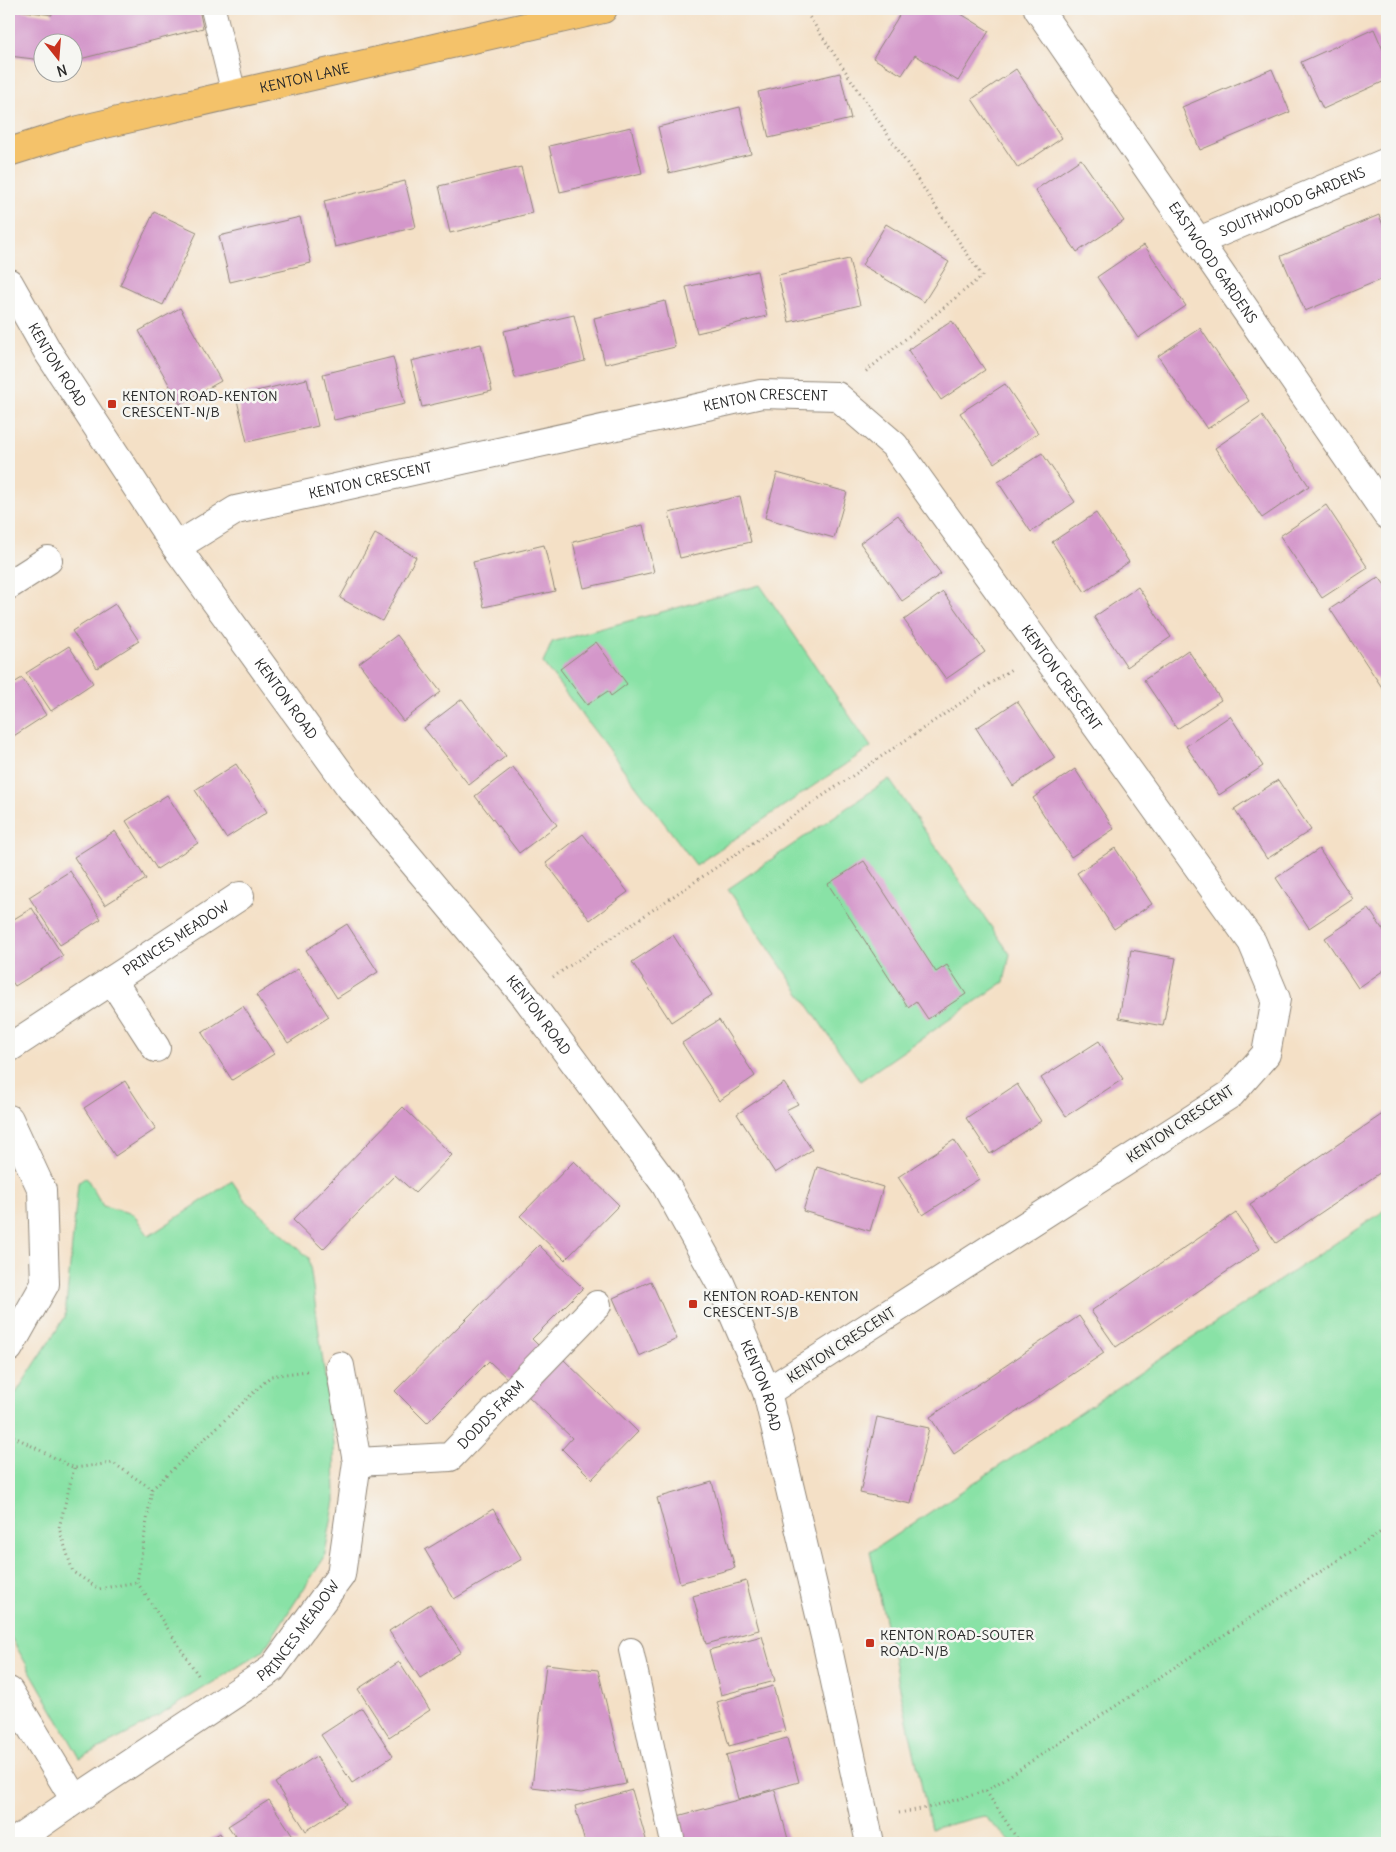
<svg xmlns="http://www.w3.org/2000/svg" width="1396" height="1852" viewBox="0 0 1396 1852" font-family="Delius,sans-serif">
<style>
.green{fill:#89e2a6;stroke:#5a8668}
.building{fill:#d497ca}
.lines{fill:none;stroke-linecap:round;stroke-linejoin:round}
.service-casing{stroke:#908678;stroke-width:26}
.minor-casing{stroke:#908678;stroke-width:30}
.tertiary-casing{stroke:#908678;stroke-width:30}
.primary-casing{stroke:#908678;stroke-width:30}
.path{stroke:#908678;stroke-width:3;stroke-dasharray:1 4;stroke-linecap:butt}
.service{stroke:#fff;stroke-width:24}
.minor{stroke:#fff;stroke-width:28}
.tertiary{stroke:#fff;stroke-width:28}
.primary{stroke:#f4c26a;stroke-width:28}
.poi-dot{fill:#c8321e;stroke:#f6f6f2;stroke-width:2}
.labels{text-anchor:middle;stroke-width:5;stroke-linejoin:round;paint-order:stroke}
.street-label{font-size:14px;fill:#2b2b2b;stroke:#f6f6f2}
.poi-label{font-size:14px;fill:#2b2b2b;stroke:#f6f6f2;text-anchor:start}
</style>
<rect width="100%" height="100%" fill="#f6f6f2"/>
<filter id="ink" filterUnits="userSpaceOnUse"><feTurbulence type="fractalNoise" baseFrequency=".02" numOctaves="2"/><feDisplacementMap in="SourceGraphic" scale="10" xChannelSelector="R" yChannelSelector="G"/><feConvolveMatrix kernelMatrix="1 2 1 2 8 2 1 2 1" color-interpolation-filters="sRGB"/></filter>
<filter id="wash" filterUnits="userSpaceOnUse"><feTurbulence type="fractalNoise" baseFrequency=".0096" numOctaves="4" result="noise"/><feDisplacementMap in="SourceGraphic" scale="20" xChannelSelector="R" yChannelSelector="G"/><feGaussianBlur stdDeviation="1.12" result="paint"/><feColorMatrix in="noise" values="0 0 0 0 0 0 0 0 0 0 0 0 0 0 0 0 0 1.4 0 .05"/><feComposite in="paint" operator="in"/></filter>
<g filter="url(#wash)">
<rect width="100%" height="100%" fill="#f4e0c6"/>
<path class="green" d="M 760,585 L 871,747 L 696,865 L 543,663 L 552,642 Z
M 889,779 L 1010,954 L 1004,982 L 860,1081 L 728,889 Z
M 86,1177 L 103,1206 L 133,1214 L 149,1236 L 232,1181 L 244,1199 L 309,1258 L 334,1444 L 335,1501 L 324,1558 L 263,1651 L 143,1726 L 80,1758 L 9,1634 L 9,1404 L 65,1317 L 78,1183 Z
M 1387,1209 L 1387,1843 L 1012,1843 L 984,1816 L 931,1829 L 870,1552 Z"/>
<g id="blocks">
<path class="building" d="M 9,9 L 52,15 L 51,9 L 199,9 L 203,28 L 72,61 L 72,42 L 42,42 L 42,60 L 9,56 Z
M 903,9 L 953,9 L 989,31 L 958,81 L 915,55 L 902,75 L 873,58 Z
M 1374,29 L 1387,59 L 1387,80 L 1323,109 L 1301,62 Z
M 1016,69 L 1062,138 L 1018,168 L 972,99 Z
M 1272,69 L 1290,112 L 1200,150 L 1182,107 Z
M 840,73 L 851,119 L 769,138 L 758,92 Z
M 740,107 L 751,154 L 669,173 L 658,127 Z
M 631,127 L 642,173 L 560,192 L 549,146 Z
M 1081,159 L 1124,221 L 1077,252 L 1035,190 Z
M 521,167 L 532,213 L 450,233 L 439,186 Z
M 405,181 L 416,227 L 335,247 L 324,201 Z
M 154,212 L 197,232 L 163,305 L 120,285 Z
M 1379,215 L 1387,235 L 1387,277 L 1305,311 L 1281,256 Z
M 300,217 L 311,263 L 230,282 L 219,236 Z
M 886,224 L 949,262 L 924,302 L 862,265 Z
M 1144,245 L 1186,306 L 1138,338 L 1097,277 Z
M 849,259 L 860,305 L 789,322 L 778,275 Z
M 757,271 L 767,316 L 697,333 L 686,287 Z
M 665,301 L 675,347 L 605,364 L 594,318 Z
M 180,308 L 221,381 L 180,404 L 139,331 Z
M 574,315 L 585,361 L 515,378 L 504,331 Z
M 952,321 L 985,370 L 941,400 L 908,350 Z
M 1200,328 L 1249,401 L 1207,429 L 1158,356 Z
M 481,344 L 492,391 L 422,407 L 411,361 Z
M 393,357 L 405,404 L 334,420 L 323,374 Z
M 307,379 L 318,426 L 247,442 L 236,396 Z
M 1005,384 L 1038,433 L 994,463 L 960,413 Z
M 1262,416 L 1309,486 L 1262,518 L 1215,448 Z
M 1042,453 L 1075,502 L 1031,532 L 998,482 Z
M 777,473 L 847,492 L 834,538 L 765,518 Z
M 740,496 L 751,542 L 680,558 L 669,513 Z
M 1326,505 L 1368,568 L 1322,598 L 1280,536 Z
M 1096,513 L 1129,562 L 1085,592 L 1052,542 Z
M 898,515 L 941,574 L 902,601 L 860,543 Z
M 643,525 L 654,572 L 584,588 L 573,542 Z
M 375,534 L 416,557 L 382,621 L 340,598 Z
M 544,545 L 555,591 L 484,607 L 473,562 Z
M 1379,577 L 1387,588 L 1387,695 L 1330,609 Z
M 1138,587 L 1171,637 L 1127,667 L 1094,617 Z
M 943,592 L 985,652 L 946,679 L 904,620 Z
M 115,604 L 139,641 L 97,668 L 72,631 Z
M 397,635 L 441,692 L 403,721 L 359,663 Z
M 596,642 L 627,684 L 611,696 L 608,691 L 587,705 L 560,669 Z
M 69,646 L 93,683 L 51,711 L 26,673 Z
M 1188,650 L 1221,700 L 1177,729 L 1144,680 Z
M 22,678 L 46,715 L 9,739 L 9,686 Z
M 462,699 L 506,756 L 469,785 L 424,728 Z
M 1017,701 L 1055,758 L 1013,786 L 976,728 Z
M 1230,716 L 1263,766 L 1219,795 L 1186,746 Z
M 236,764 L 267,812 L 226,838 L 195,790 Z
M 513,767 L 557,825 L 519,853 L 475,796 Z
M 1075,769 L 1114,829 L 1071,857 L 1033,798 Z
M 1278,780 L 1311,830 L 1267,859 L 1234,809 Z
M 167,795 L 198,843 L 157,869 L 126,821 Z
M 115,831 L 146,879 L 105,905 L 74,857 Z
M 583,834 L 628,892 L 590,920 L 546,863 Z
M 1115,848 L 1152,904 L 1114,929 L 1077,873 Z
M 1319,849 L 1353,899 L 1309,928 L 1276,878 Z
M 864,861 L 936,972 L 947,965 L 966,994 L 928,1019 L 916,1001 L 908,1007 L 828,884 Z
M 70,871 L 101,919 L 60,945 L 29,897 Z
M 32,908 L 63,956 L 15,986 L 9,977 L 9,922 Z
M 1369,909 L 1387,936 L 1387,968 L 1358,988 L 1325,938 Z
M 347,924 L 378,972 L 337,998 L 306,950 Z
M 673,935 L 712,995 L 671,1022 L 632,962 Z
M 1131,950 L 1176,958 L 1163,1026 L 1119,1018 Z
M 298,969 L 329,1017 L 288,1043 L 256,995 Z
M 243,1006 L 274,1054 L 232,1080 L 202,1033 Z
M 719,1020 L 755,1076 L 719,1101 L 682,1043 Z
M 1099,1041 L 1123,1079 L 1066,1116 L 1041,1078 Z
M 125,1081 L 156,1129 L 115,1156 L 84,1108 Z
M 784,1083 L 798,1104 L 786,1110 L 812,1150 L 775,1173 L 737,1114 Z
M 1017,1084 L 1041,1121 L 990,1154 L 966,1118 Z
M 403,1107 L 452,1155 L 415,1193 L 395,1175 L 323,1249 L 293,1220 Z
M 1387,1111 L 1387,1168 L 1276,1243 L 1250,1204 Z
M 954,1140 L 979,1179 L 923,1215 L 898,1177 Z
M 574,1161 L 619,1205 L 565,1260 L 520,1216 Z
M 817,1167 L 883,1187 L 870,1231 L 803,1211 Z
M 1236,1213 L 1260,1249 L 1116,1347 L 1091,1311 Z
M 539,1245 L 583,1288 L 532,1339 L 545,1352 L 513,1384 L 489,1361 L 427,1423 L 395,1391 Z
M 651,1281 L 677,1339 L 639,1356 L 613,1298 Z
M 1079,1316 L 1104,1353 L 954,1454 L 930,1417 Z
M 562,1358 L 638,1432 L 592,1479 L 562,1449 L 572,1438 L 527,1395 Z
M 877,1417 L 929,1428 L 911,1504 L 860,1493 Z
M 712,1482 L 735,1568 L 680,1583 L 657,1498 Z
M 493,1509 L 522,1559 L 454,1599 L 425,1550 Z
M 746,1581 L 759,1630 L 706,1644 L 693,1596 Z
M 430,1604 L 461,1652 L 420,1678 L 389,1631 Z
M 762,1636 L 775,1681 L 721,1695 L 709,1650 Z
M 399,1662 L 430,1710 L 389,1737 L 358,1689 Z
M 546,1664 L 598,1670 L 626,1784 L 581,1793 L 532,1787 Z
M 773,1686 L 785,1731 L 729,1746 L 717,1702 Z
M 362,1708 L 393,1756 L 352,1783 L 321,1735 Z
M 787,1738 L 799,1782 L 738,1799 L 726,1755 Z
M 316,1756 L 347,1804 L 306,1831 L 275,1783 Z
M 632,1790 L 647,1843 L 585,1843 L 575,1806 Z
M 775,1790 L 789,1843 L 677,1843 L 670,1818 Z
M 269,1800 L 298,1843 L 240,1843 L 228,1826 Z
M 220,1833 L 226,1843 L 204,1843 Z"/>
</g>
</g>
<g filter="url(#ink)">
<use href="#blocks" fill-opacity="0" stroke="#908678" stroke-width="1"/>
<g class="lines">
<defs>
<path id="service" d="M 213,9 L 234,94
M 631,1650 L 673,1843"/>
<g id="minor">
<path id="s1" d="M 1038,9 L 1387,515"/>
<path id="s2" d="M 1199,241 L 1387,162"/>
<path id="s3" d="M 176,547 L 236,510 L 761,394 L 837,396 L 894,445 L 1252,942 L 1276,999 L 1266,1054 L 1231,1094 L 767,1392"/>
<path d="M 9,585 L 48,560"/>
<path d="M 112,980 L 156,1048"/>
<path id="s4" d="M 9,1048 L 240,896"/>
<path d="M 9,1119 L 42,1190 L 45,1284 L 9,1348"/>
<path id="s5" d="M 357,1462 L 450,1457 L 597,1305"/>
<path d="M 9,1691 L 75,1800"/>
<path id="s6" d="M 13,1843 L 75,1800 L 272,1669 L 341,1575 L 357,1462 L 340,1366"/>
</g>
<g id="tertiary">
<path id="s7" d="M 9,283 L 48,352 L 176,547 L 350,787 L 525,996 L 665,1184 L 720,1283 L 767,1392 L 828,1649 L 870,1843"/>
</g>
<g id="primary">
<path id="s8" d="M 9,152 L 79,130 L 603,9"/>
</g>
</defs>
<use href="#service" class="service-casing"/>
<use href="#minor" class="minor-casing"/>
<use href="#tertiary" class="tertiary-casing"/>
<use href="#primary" class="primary-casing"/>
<path class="path" d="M 804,9 L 982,276 L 864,373
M 553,977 L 1013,668
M 9,1434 L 74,1468 L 113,1463 L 152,1489
M 74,1468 L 59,1528 L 73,1572 L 99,1589 L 137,1582
M 198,1675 L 137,1582 L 152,1489 L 271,1376 L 307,1371
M 986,1791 L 1387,1528
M 899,1813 L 927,1808 L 986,1791 L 1020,1843"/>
<use href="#service" class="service"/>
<use href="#minor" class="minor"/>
<use href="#tertiary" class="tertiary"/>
<use href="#primary" class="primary"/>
</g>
</g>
<g class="poi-dot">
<rect x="107" y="399" width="10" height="10" rx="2.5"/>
<rect x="688" y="1299" width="10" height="10" rx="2.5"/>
<rect x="865" y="1638" width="10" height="10" rx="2.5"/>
</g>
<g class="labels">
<g class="street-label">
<text dy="5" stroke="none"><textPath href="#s8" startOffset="305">KENTON LANE</textPath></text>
<text dy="5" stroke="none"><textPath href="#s2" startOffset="101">SOUTHWOOD GARDENS</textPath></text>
<text dy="5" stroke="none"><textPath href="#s1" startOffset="308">EASTWOOD GARDENS</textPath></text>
<text dy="5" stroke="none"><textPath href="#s7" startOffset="95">KENTON ROAD</textPath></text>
<text dy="5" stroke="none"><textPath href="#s3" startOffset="612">KENTON CRESCENT</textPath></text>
<text dy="5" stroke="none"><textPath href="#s3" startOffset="208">KENTON CRESCENT</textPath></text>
<text dy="5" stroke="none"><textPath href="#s3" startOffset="1046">KENTON CRESCENT</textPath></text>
<text dy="5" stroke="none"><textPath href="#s7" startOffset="500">KENTON ROAD</textPath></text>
<text dy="5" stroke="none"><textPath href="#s4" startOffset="200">PRINCES MEADOW</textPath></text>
<text dy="5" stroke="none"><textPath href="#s7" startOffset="905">KENTON ROAD</textPath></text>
<text transform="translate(1180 1124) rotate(-34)" y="5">KENTON CRESCENT</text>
<text transform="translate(841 1345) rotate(-33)" y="5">KENTON CRESCENT</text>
<text dy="5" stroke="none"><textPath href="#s7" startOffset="1340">KENTON ROAD</textPath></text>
<text dy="5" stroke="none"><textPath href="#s5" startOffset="152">DODDS FARM</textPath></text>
<text dy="5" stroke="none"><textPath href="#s6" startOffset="358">PRINCES MEADOW</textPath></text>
</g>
<g class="poi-label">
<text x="122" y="401">KENTON ROAD-KENTON<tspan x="122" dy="16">CRESCENT-N/B</tspan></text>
<text x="703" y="1301">KENTON ROAD-KENTON<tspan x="703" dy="16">CRESCENT-S/B</tspan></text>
<text x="880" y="1640">KENTON ROAD-SOUTER<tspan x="880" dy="16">ROAD-N/B</tspan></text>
</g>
</g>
<rect width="1396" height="1852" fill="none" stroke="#f6f6f2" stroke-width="30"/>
<g transform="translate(58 58) rotate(163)"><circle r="24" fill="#f6f6f2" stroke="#a5a5a2"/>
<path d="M0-4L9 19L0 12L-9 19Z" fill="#c8321e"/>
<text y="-8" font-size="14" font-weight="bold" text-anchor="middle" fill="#2b2b2b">N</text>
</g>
</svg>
